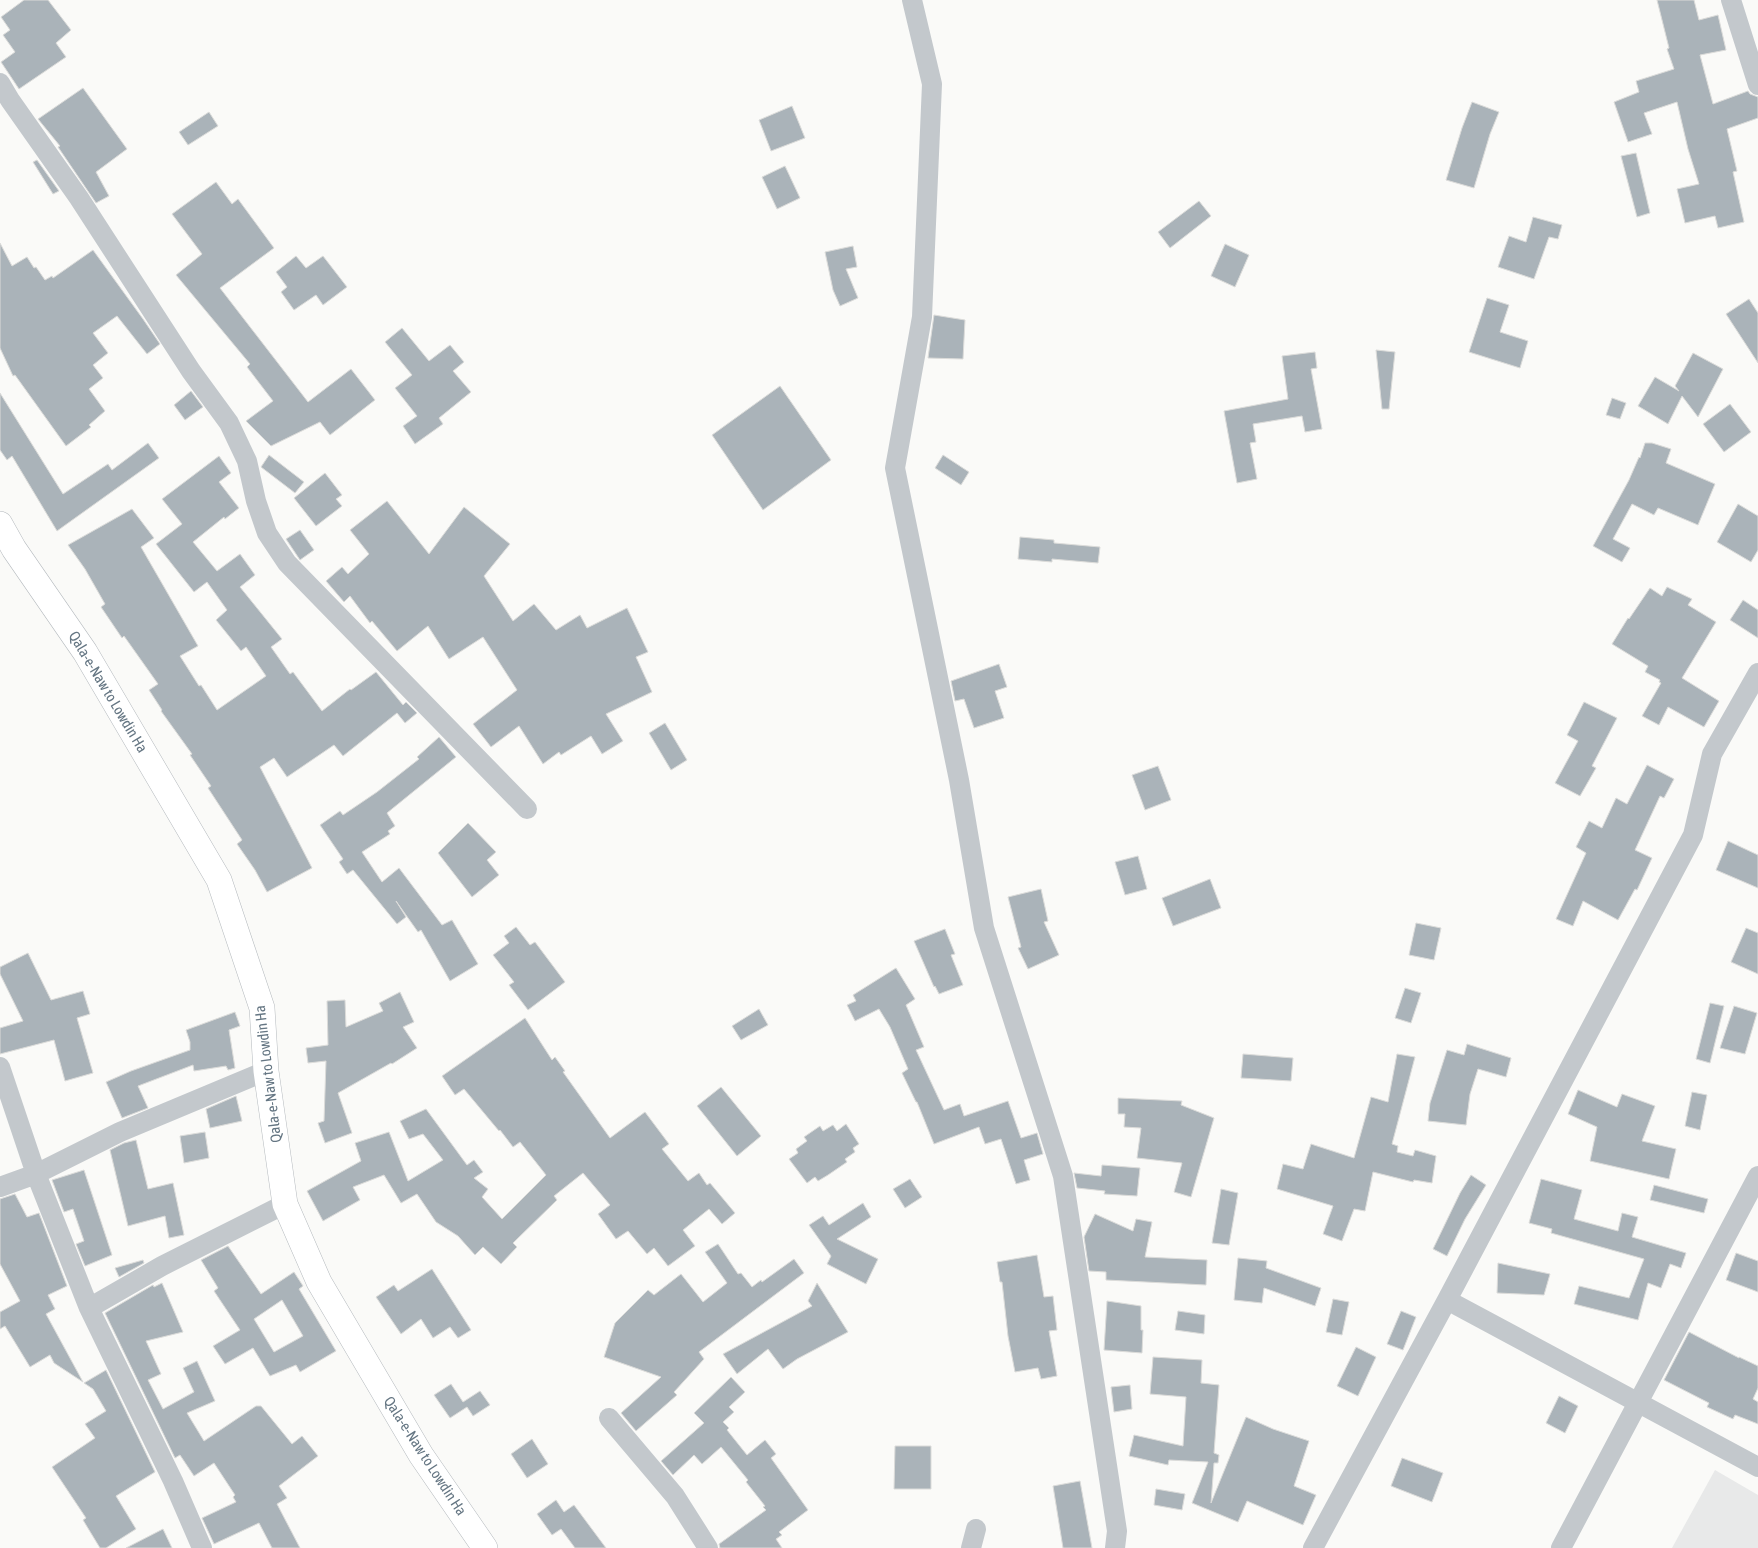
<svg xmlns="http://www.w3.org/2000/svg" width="1758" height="1548" viewBox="0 0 1758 1548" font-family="'Asap Condensed',sans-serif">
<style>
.built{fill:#e8e9e9}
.building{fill:#aab3b9;stroke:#dcdcda;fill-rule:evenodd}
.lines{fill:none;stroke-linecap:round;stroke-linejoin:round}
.major-casing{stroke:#b5babe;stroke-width:26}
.minor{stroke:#c3c8cc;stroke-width:20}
.major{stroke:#fff;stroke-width:25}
.labels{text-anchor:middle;stroke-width:5;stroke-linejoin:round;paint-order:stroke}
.street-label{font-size:15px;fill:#657683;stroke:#fff}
</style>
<rect width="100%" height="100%" fill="#fafaf8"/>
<path class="built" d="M 1715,1470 L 1758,1495 L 1758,1548 L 1672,1548 Z"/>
<path class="building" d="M 24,0 L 48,0 L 71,30 L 56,43 L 66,57 L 19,89 L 1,62 L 15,52 L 3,35 L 10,30 L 1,17 Z
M 1657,0 L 1694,0 L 1699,20 L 1718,15 L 1726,50 L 1700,55 L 1713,104 L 1748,91 L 1750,94 L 1758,97 L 1758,118 L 1727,129 L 1737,171 L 1733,172 L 1744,222 L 1718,228 L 1715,216 L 1685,223 L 1677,189 L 1699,184 L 1688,149 L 1677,102 L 1644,113 L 1652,134 L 1628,142 L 1614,102 L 1639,92 L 1636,81 L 1674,69 L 1667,49 L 1669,48 Z
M 83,88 L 127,149 L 96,172 L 109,196 L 96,203 L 58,147 L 60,146 L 38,119 Z
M 1472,102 L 1499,112 L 1490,134 L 1474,188 L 1446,180 L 1462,128 Z
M 792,106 L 805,138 L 771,151 L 759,120 Z
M 209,112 L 218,126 L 188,145 L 179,132 Z
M 1636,153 L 1650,213 L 1637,217 L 1621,156 Z
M 37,160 L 59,191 L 53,194 L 33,162 Z
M 785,166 L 800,198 L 777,209 L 762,177 Z
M 216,182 L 232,204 L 238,199 L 274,248 L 220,288 L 308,402 L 351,369 L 375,400 L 330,435 L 320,422 L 271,446 L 246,421 L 273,401 L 247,367 L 250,364 L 176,275 L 202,254 L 172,214 Z
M 1199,201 L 1211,216 L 1170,248 L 1158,232 Z
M 1533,217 L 1562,225 L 1558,239 L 1549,237 L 1534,279 L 1498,267 L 1509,236 L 1526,242 Z
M 0,243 L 12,266 L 27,257 L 34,268 L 36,267 L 45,280 L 52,276 L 53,278 L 93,250 L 143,319 L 160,344 L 147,354 L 117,316 L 93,333 L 108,353 L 93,365 L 103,378 L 89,389 L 105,411 L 89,425 L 91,427 L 66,446 L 15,375 L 13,376 L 0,348 Z
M 1225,244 L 1249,255 L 1235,287 L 1211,276 Z
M 853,246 L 857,267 L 846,269 L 858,298 L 840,306 L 833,290 L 825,252 Z
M 296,256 L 306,268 L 323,256 L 347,287 L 323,305 L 316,295 L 294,310 L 281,292 L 287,287 L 276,272 Z
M 1487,298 L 1509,305 L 1500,332 L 1528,341 L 1520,368 L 1469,352 Z
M 1749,299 L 1758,313 L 1758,363 L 1726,314 Z
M 934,315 L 965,320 L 963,359 L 928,358 Z
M 402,328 L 429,361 L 450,345 L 464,362 L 453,371 L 471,392 L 439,418 L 443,424 L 415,444 L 403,426 L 417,416 L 395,388 L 412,375 L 385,342 Z
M 1376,350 L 1395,352 L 1389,409 L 1382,409 Z
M 1315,352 L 1317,368 L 1311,369 L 1322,429 L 1305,432 L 1302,416 L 1253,424 L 1256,442 L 1250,443 L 1257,479 L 1237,483 L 1224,411 L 1288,399 L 1282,356 Z
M 1693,353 L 1723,369 L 1698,417 L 1682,396 L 1668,424 L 1638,406 L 1655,377 L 1679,391 L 1675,386 Z
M 780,386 L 831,460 L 763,510 L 712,435 Z
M 191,391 L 203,407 L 185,420 L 174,405 Z
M 0,393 L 63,494 L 108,464 L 112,470 L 148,443 L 159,458 L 57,531 L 12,456 L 7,460 L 0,450 Z
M 1612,398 L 1626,403 L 1620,419 L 1606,415 Z
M 1730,404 L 1751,432 L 1724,452 L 1703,424 Z
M 1645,443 L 1652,443 L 1671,449 L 1666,463 L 1715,484 L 1698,525 L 1658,508 L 1654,515 L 1632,504 L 1613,539 L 1630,548 L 1622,562 L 1593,546 L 1629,480 L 1639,457 L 1640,458 Z
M 269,455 L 304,482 L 295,493 L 261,467 Z
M 943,455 L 969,472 L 961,485 L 935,468 Z
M 219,456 L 231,473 L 219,482 L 239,508 L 225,519 L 224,517 L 193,542 L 217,571 L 240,554 L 255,575 L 240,587 L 282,639 L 271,647 L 290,674 L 293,672 L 322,711 L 350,689 L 351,690 L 376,672 L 403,705 L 406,702 L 417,713 L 405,723 L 397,713 L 343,756 L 334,745 L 287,777 L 274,758 L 260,767 L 312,868 L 267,892 L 255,870 L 237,844 L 242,840 L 208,788 L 211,786 L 190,755 L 192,754 L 161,711 L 162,710 L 149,690 L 158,684 L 124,636 L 122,638 L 101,607 L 105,604 L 85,569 L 68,545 L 132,509 L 154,538 L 141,547 L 198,646 L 180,656 L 199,686 L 201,685 L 217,710 L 266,676 L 246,647 L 241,651 L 216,620 L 227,610 L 207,582 L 194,592 L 156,544 L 182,524 L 162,499 Z
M 325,473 L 342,495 L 336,499 L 342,506 L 316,526 L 294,498 Z
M 387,501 L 429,554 L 464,507 L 510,544 L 484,576 L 513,621 L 534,604 L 556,630 L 580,615 L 587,628 L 627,608 L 648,652 L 636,657 L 652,692 L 606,714 L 623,741 L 602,754 L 591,736 L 561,755 L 559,752 L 543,764 L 519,726 L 491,747 L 473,724 L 517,690 L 483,637 L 449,659 L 428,626 L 397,651 L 372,621 L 370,623 L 350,596 L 344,602 L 326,581 L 342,567 L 348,574 L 369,554 L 350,530 Z
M 1738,504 L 1758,516 L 1758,550 L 1751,562 L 1717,542 Z
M 300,530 L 314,550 L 300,560 L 286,539 Z
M 1020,537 L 1054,540 L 1054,543 L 1100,547 L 1098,563 L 1052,559 L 1052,562 L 1018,559 Z
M 1667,587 L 1692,599 L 1688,605 L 1716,622 L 1682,678 L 1719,701 L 1704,727 L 1668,707 L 1659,725 L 1642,716 L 1661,683 L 1659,682 L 1660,680 L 1645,672 L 1648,666 L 1612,644 L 1628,618 L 1629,619 L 1650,588 L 1662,596 Z
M 1743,600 L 1758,610 L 1758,638 L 1730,620 Z
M 999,664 L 1007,687 L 995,691 L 1004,718 L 974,728 L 964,699 L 955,701 L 951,681 Z
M 1584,702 L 1617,718 L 1592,766 L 1596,768 L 1580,796 L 1555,783 L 1578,741 L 1567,735 Z
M 665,723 L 687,760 L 671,770 L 649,733 Z
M 439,737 L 456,757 L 387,813 L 395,826 L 388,831 L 390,834 L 362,852 L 382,882 L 399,868 L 442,925 L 452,920 L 478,964 L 450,981 L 421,930 L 418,932 L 396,901 L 406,917 L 397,924 L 353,870 L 347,874 L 339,862 L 343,859 L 320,825 L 340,811 L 343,815 L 377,792 L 419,759 L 417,757 Z
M 1647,765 L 1674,779 L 1664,798 L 1660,796 L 1635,850 L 1652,858 L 1637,890 L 1635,889 L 1618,920 L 1583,901 L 1573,926 L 1556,919 L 1586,853 L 1576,847 L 1589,821 L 1602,828 L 1616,798 L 1627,804 Z
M 1158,766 L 1171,800 L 1145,810 L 1132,775 Z
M 468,823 L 496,852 L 487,860 L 499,875 L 472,897 L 438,853 Z
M 1728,841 L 1758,855 L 1758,888 L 1716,870 Z
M 1138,856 L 1147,889 L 1125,895 L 1115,862 Z
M 1210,879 L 1221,908 L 1173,926 L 1162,898 Z
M 1041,889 L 1048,921 L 1044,922 L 1059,955 L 1028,969 L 1018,948 L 1021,947 L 1008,897 Z
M 1416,923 L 1441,928 L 1434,960 L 1409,955 Z
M 516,927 L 530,945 L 535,942 L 565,982 L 528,1010 L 509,985 L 514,982 L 493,955 L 509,943 L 504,936 Z
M 1746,928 L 1758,933 L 1758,974 L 1731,962 Z
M 945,929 L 955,954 L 951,955 L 963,985 L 939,994 L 935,986 L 934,987 L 914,941 Z
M 28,953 L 51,1000 L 83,991 L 90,1014 L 77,1018 L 93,1073 L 65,1081 L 54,1040 L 0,1054 L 0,1028 L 23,1021 L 0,974 L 0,967 Z
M 896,968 L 915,999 L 906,1005 L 924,1047 L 916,1050 L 944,1110 L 960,1104 L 964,1116 L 1008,1101 L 1021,1138 L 1037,1133 L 1043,1154 L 1024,1160 L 1030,1180 L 1016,1184 L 1001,1139 L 985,1144 L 979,1127 L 934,1144 L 917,1102 L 916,1102 L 902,1073 L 908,1069 L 890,1027 L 879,1009 L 855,1021 L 847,1005 L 856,1001 L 853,995 Z
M 1405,988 L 1421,993 L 1411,1023 L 1395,1018 Z
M 400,992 L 414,1022 L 403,1027 L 417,1048 L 392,1064 L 391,1063 L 338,1093 L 352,1133 L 325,1143 L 318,1123 L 324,1121 L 326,1061 L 308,1063 L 306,1048 L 328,1045 L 327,1001 L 345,1000 L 346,1027 L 383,1011 L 379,1003 Z
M 1710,1003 L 1724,1006 L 1710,1063 L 1696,1059 Z
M 1734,1006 L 1757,1013 L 1745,1054 L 1720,1048 Z
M 759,1009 L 768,1025 L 741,1040 L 732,1026 Z
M 235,1012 L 240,1026 L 229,1030 L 235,1068 L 228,1070 L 226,1066 L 194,1071 L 193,1065 L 138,1086 L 148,1108 L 122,1118 L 106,1082 L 131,1071 L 190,1050 L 190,1042 L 186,1030 Z
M 525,1018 L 552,1060 L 555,1057 L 565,1071 L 563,1072 L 610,1138 L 645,1112 L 669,1144 L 662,1149 L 688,1181 L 699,1173 L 707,1185 L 710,1183 L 735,1213 L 722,1224 L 709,1209 L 683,1230 L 695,1246 L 668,1266 L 654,1248 L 647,1254 L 628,1231 L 616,1239 L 598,1214 L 610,1205 L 583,1173 L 554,1196 L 557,1200 L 513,1243 L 517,1247 L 501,1264 L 483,1247 L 475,1255 L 458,1236 L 436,1222 L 417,1194 L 401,1203 L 384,1175 L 353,1187 L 360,1200 L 323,1221 L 307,1191 L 361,1161 L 355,1143 L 389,1132 L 408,1181 L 443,1160 L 423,1134 L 409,1139 L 400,1121 L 426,1109 L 467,1165 L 474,1160 L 483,1172 L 474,1178 L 488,1189 L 482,1197 L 502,1219 L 546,1175 L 520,1142 L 513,1147 L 500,1130 L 499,1131 L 464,1089 L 455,1095 L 442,1076 Z
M 1467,1044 L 1511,1058 L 1506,1077 L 1478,1069 L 1470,1094 L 1466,1125 L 1428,1121 L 1430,1103 L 1447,1050 L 1464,1055 Z
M 1243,1054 L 1293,1058 L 1291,1081 L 1241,1078 Z
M 1397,1054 L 1415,1057 L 1392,1144 L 1398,1146 L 1397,1152 L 1413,1156 L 1415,1150 L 1436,1156 L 1432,1183 L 1414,1180 L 1413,1182 L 1373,1172 L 1365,1211 L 1354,1209 L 1342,1241 L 1323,1234 L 1333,1206 L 1277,1189 L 1283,1164 L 1303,1169 L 1311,1144 L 1354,1158 L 1371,1097 L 1388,1102 Z
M 721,1087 L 761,1136 L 737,1156 L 697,1106 Z
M 1578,1090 L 1617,1107 L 1622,1094 L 1655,1106 L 1642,1141 L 1676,1149 L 1669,1179 L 1590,1161 L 1597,1127 L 1568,1114 Z
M 1692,1092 L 1707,1095 L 1700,1130 L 1685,1126 Z
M 236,1096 L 242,1121 L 210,1128 L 206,1109 Z
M 1118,1098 L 1182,1101 L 1181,1105 L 1214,1118 L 1191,1197 L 1174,1192 L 1182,1163 L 1137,1158 L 1141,1128 L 1124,1127 L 1125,1114 L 1118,1114 Z
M 846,1124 L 859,1144 L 853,1148 L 855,1152 L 845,1159 L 847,1162 L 828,1175 L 818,1181 L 815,1177 L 807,1183 L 789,1159 L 798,1153 L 796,1149 L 807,1141 L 804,1137 L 820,1126 L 823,1131 L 833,1125 L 837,1131 Z
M 205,1132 L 209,1158 L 184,1163 L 180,1136 Z
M 136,1140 L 148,1189 L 173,1183 L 184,1235 L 169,1238 L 165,1216 L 128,1226 L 110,1150 L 124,1143 Z
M 1102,1165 L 1140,1168 L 1137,1196 L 1104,1194 L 1105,1191 L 1077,1188 L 1074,1173 L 1101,1176 Z
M 84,1170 L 112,1255 L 85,1266 L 76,1244 L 84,1241 L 73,1209 L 64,1212 L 52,1180 Z
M 1471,1175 L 1486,1185 L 1465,1219 L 1447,1256 L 1433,1249 L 1460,1193 Z
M 910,1179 L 922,1197 L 905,1208 L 893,1189 Z
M 1541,1179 L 1582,1190 L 1574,1219 L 1618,1231 L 1622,1213 L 1638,1217 L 1632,1237 L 1686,1253 L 1681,1268 L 1670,1264 L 1661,1288 L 1648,1283 L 1638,1320 L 1574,1304 L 1579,1286 L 1629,1298 L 1644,1259 L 1551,1233 L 1552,1229 L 1529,1223 Z
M 1654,1185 L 1708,1199 L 1704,1213 L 1650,1200 Z
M 1221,1189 L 1238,1193 L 1229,1245 L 1212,1243 Z
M 15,1194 L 27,1217 L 39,1213 L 67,1286 L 48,1295 L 55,1309 L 46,1314 L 83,1382 L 54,1363 L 50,1355 L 30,1367 L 5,1326 L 0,1329 L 0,1312 L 20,1301 L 0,1264 L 0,1199 Z
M 863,1203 L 871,1217 L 837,1239 L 878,1259 L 866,1284 L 827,1264 L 831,1256 L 809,1225 L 823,1216 L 829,1225 Z
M 1095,1214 L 1133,1231 L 1136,1219 L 1152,1222 L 1145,1257 L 1207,1260 L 1206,1285 L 1106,1280 L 1106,1272 L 1089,1271 L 1084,1237 Z
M 718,1244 L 738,1274 L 741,1273 L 752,1287 L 761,1280 L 762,1282 L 794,1259 L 804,1273 L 699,1352 L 704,1359 L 674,1392 L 677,1395 L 636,1431 L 621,1413 L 661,1377 L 604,1357 L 615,1323 L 648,1290 L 654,1295 L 681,1274 L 703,1302 L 727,1283 L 705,1252 Z
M 228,1246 L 261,1294 L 294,1272 L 303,1286 L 299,1289 L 336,1351 L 300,1372 L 296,1365 L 270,1376 L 253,1348 L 225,1364 L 213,1346 L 240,1330 L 214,1291 L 218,1288 L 201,1260 ZM 282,1300 L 303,1336 L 274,1352 L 254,1319 Z
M 1736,1253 L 1758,1261 L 1758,1292 L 1726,1280 Z
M 1037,1255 L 1044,1297 L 1053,1296 L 1057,1330 L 1049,1331 L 1057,1376 L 1041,1379 L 1038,1368 L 1015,1372 L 1008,1336 L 1002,1282 L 1000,1282 L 997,1262 Z
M 1238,1258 L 1267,1261 L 1266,1268 L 1321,1288 L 1315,1306 L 1264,1288 L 1262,1303 L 1234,1300 Z
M 143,1260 L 144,1263 L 119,1277 L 115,1268 Z
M 1498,1263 L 1550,1274 L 1544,1295 L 1497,1293 Z
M 432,1269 L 471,1330 L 458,1338 L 450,1327 L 433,1338 L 421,1319 L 401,1334 L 376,1297 L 394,1285 L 398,1291 Z
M 162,1283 L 183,1332 L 146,1341 L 161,1374 L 148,1380 L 163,1409 L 194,1392 L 183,1368 L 197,1361 L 215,1401 L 187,1413 L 204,1441 L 256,1406 L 261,1406 L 292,1444 L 302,1436 L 318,1456 L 279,1486 L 287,1498 L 277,1504 L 300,1548 L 272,1548 L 259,1523 L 214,1544 L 202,1518 L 236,1502 L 233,1497 L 235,1495 L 214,1463 L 194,1476 L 180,1455 L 175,1458 L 105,1313 L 153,1285 L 154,1287 Z
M 817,1283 L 848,1332 L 797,1359 L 783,1369 L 768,1349 L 737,1374 L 723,1354 L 812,1306 L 808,1301 Z
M 1333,1299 L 1349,1302 L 1342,1335 L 1326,1332 Z
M 1107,1301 L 1141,1306 L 1141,1330 L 1143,1330 L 1142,1353 L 1104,1350 Z
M 1178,1311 L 1205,1315 L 1204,1334 L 1175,1330 Z
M 1401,1311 L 1416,1317 L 1403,1350 L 1387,1344 Z
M 1689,1332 L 1739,1358 L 1739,1357 L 1758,1366 L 1758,1388 L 1753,1399 L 1758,1402 L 1758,1424 L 1735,1415 L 1733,1419 L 1707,1407 L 1709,1403 L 1664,1380 Z
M 1356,1347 L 1376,1357 L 1358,1396 L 1337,1386 Z
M 1153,1357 L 1202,1360 L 1201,1383 L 1219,1385 L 1214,1453 L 1219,1455 L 1218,1463 L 1214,1463 L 1211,1503 L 1246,1417 L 1273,1429 L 1309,1441 L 1294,1486 L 1316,1495 L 1303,1525 L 1247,1501 L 1238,1522 L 1192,1503 L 1208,1462 L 1169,1460 L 1168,1465 L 1129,1456 L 1134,1435 L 1183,1446 L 1186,1397 L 1150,1394 Z
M 106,1370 L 155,1472 L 116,1496 L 136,1529 L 106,1548 L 100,1548 L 83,1520 L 86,1518 L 52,1467 L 95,1438 L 85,1424 L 106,1411 L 93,1389 L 84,1383 Z
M 731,1377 L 745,1392 L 729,1407 L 734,1412 L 723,1422 L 729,1428 L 727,1430 L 747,1455 L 765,1440 L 776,1454 L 771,1458 L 808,1510 L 779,1532 L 782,1535 L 776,1539 L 782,1548 L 720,1548 L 719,1544 L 766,1510 L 763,1507 L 765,1506 L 746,1482 L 748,1480 L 721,1447 L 702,1464 L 694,1455 L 673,1475 L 661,1461 L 704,1423 L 694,1413 Z
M 451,1384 L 463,1402 L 480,1391 L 490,1405 L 473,1416 L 467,1407 L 450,1418 L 434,1395 Z
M 1130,1385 L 1132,1409 L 1114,1412 L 1111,1387 Z
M 1559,1396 L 1578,1406 L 1565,1433 L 1546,1423 Z
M 532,1439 L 548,1464 L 527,1478 L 511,1454 Z
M 895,1446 L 931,1446 L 931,1489 L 894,1489 Z
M 1402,1458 L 1443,1473 L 1432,1502 L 1391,1486 Z
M 1080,1481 L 1092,1548 L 1063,1548 L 1053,1486 Z
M 1156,1489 L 1185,1494 L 1182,1510 L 1154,1505 Z
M 556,1500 L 564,1512 L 574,1505 L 606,1548 L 575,1548 L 561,1529 L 552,1535 L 537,1514 Z
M 163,1529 L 172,1548 L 126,1548 Z"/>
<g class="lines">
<defs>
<path id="major" d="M 0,524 L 14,549 L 85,652 L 219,880 L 262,1008 L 266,1071 L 285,1204 L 319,1282 L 421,1455 L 485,1548"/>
</defs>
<use href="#major" class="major-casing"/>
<path class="minor" d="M 912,0 L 932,84 L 922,317 L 895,468 L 959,780 L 984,928 L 1063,1176 L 1117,1531 L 1115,1548
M 1731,0 L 1758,85
M 0,83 L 10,100 L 79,198 L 191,371 L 229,423 L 247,461 L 256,501 L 267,533 L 287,563 L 527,809
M 0,1067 L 36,1174 L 89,1308 L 173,1481 L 202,1548
M 0,1187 L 36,1174 L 120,1132 L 266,1071
M 1447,1300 L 1758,1467
M 89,1308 L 162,1266 L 285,1204
M 609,1418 L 675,1496 L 708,1548
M 971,1548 L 976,1529
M 1313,1548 L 1447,1300 L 1693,835 L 1712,754 L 1758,673
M 1561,1548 L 1758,1176"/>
<use href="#major" class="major"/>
</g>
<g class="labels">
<g class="street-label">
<text transform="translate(108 692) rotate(59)" y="5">Qala-e-Naw to Lowdin Ha</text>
<text transform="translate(268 1074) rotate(-97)" y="5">Qala-e-Naw to Lowdin Ha</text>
<text transform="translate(425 1456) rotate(57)" y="5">Qala-e-Naw to Lowdin Ha</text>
</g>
</g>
</svg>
